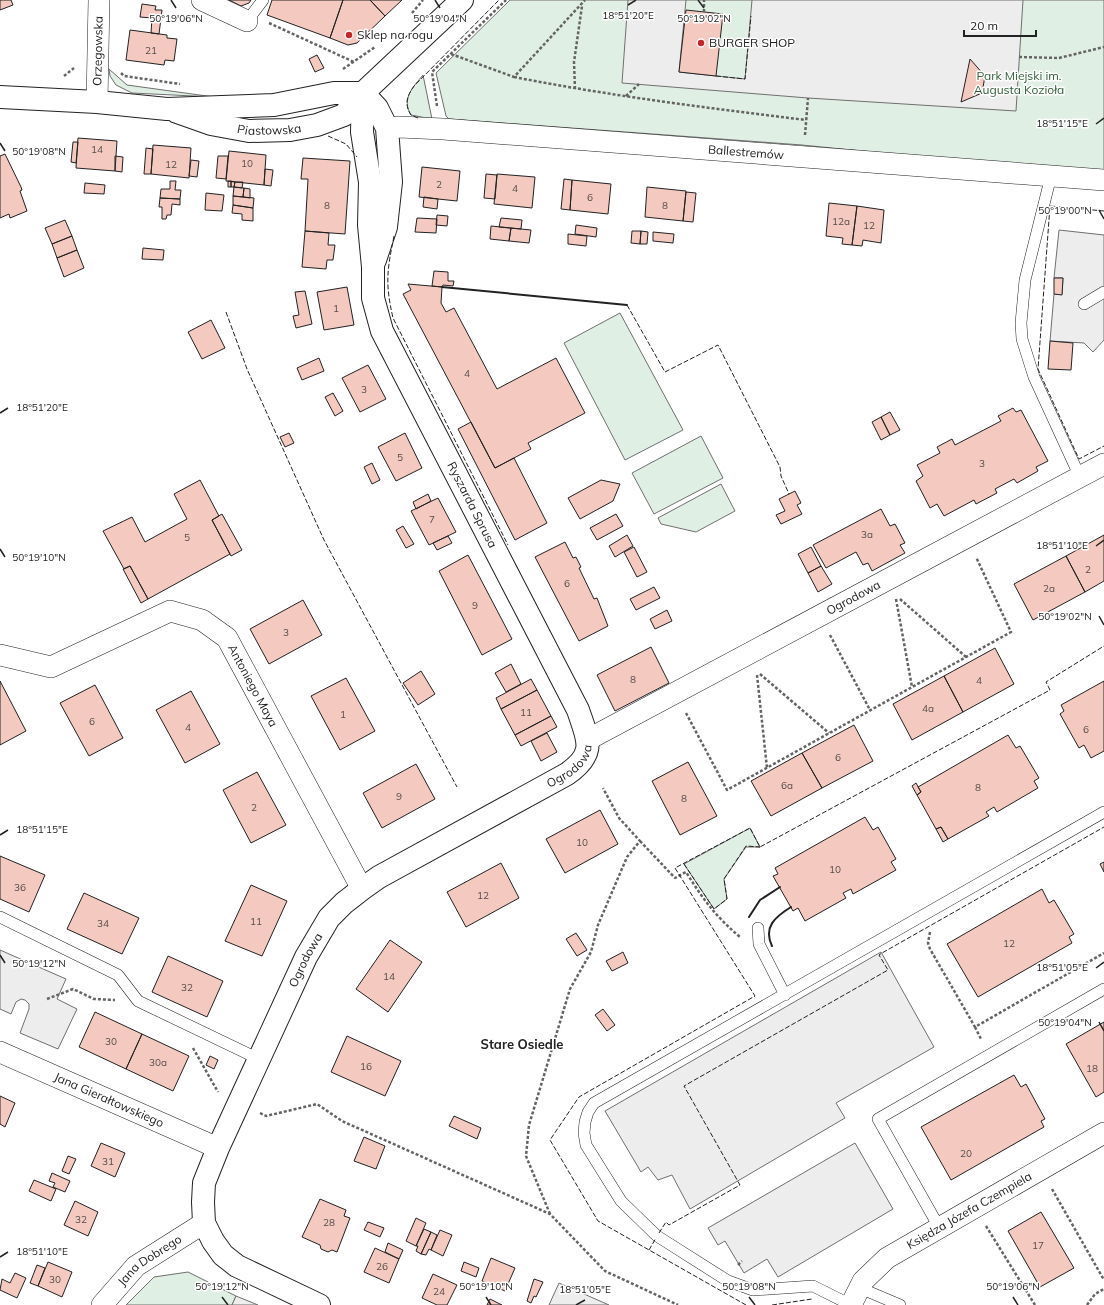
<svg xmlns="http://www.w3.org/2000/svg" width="1104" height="1305" viewBox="0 0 1104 1305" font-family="Mulish,sans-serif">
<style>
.green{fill:#e0efe3;stroke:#6f6f6f}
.parking{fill:#ededed;stroke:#6f6f6f}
.building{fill:#f3c9c0;stroke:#222}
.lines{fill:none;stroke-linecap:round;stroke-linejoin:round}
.service-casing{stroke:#222;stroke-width:12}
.minor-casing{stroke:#222;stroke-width:22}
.tertiary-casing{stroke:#222;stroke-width:24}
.path{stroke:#646464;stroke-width:2.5;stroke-dasharray:3 2;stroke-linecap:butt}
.service{stroke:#fff;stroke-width:11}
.minor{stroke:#fff;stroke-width:21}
.tertiary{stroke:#fff;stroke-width:22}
.fence{stroke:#222;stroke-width:1;stroke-dasharray:5 2;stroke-linecap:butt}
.wall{stroke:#222;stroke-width:2}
.ticks{fill:none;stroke:#222;stroke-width:1.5}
.poi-dot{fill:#c62828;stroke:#fff;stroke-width:1.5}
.labels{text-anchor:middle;stroke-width:3;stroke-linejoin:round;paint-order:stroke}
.number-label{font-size:10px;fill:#564c4a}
.poi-label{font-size:12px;fill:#222;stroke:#fff;text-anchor:start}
.street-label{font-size:12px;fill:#222;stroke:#fff}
.park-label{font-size:12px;fill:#2f5e38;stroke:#fff}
.neighbourhood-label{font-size:13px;font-weight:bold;fill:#222;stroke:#fff}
.ticks-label{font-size:10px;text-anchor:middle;fill:#222;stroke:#fff;stroke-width:3;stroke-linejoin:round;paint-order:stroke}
</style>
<rect width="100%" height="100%" fill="#fff"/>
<path class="green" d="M 510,0 L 1104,0 L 1104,175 L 802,145 L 449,119 L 446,116 L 436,73 Z
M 109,69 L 127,85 L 214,97 L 132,93 L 116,85 L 110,76 Z
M 423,75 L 432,119 L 411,115 C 401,99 413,87 423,75 Z
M 620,313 L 683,430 L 625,460 L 564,343 Z
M 701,436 L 723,478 L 654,514 L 632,473 Z
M 721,484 L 735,511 L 696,532 L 661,524 L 658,518 Z
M 750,828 L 760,847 L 746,847 L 724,879 L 727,899 L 714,909 L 684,864 Z
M 188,1272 L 236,1296 L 232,1305 L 126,1305 L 154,1277 Z"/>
<path class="parking" d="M 628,0 L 686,0 L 679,72 L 745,79 L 752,0 L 1023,0 L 1016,111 L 808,98 L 622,83 Z
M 1059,230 L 1104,235 L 1104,340 L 1093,352 L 1084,343 L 1050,341 L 1054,294 L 1062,294 L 1063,278 L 1054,278 Z
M 0,950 L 66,979 L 57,999 L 77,1009 L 58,1049 L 20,1033 L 29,1009 L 29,1004 L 25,1000 L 21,999 L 16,1002 L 11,1014 L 0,1009 Z
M 881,952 L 934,1047 L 836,1103 L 845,1118 L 690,1209 L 672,1175 L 658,1180 L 648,1167 L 641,1172 L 605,1111 Z
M 855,1143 L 893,1209 L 778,1277 L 767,1259 L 744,1273 L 725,1241 L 718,1245 L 708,1228 Z
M 559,1283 L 609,1305 L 549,1305 Z
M 236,1296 L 258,1305 L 232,1305 Z"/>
<path class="building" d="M 0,0 L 11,0 L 13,5 L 0,10 Z
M 229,0 L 251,0 L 249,3 L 241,6 Z
M 272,0 L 343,0 L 330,38 L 267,15 Z
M 343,0 L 370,0 L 385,16 L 357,43 L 348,45 L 330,38 Z
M 370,0 L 402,0 L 385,16 Z
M 142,4 L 156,6 L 155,10 L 162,10 L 159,34 L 151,33 L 152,18 L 140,17 Z
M 686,10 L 723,14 L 716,76 L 679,72 Z
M 130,30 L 167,35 L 167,38 L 177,39 L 174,61 L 165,60 L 164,65 L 126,60 Z
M 317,55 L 324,68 L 315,72 L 309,59 Z
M 970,59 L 985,76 L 982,93 L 961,102 Z
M 78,138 L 117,141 L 115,171 L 76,168 Z
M 73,142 L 78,142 L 76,163 L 71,162 Z
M 153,145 L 191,148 L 189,178 L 151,174 Z
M 146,148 L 153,149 L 151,174 L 144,174 Z
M 229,151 L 266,155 L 264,185 L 226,181 Z
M 5,154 L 21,187 L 22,190 L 20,191 L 27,211 L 10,218 L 9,214 L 0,218 L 0,156 Z
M 115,156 L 123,157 L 122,172 L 115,171 Z
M 218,156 L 228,156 L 226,179 L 216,178 Z
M 303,158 L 350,161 L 345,234 L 305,231 L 308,179 L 301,179 Z
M 191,160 L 199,161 L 197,177 L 189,176 Z
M 422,167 L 460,171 L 457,201 L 419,197 Z
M 265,169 L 273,170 L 271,186 L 264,185 Z
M 486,174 L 497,175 L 495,199 L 484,198 Z
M 497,174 L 535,177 L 532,208 L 494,204 Z
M 564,179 L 572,180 L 570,210 L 561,209 Z
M 572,180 L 611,184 L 608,214 L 570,210 Z
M 170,181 L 176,181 L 175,190 L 181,190 L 180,199 L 160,198 L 161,189 L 170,189 Z
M 228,181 L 231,181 L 231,187 L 228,187 Z
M 231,181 L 235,182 L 234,187 L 231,187 Z
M 235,182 L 243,182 L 242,188 L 234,187 Z
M 85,183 L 105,185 L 104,194 L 84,193 Z
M 234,187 L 244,188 L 243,197 L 233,196 Z
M 647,187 L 686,191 L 683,221 L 645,217 Z
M 244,188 L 250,189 L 250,198 L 243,197 Z
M 686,192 L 696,193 L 693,222 L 683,221 Z
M 206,193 L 224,195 L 222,211 L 205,210 Z
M 233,196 L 254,198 L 253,208 L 233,205 Z
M 424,197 L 438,199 L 437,209 L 423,207 Z
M 160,198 L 180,199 L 180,205 L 172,204 L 171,215 L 167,215 L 166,219 L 162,219 L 162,207 L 159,207 Z
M 829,203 L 857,206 L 852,245 L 842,244 L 843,238 L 826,236 Z
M 233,205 L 253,208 L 253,221 L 242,220 L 242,214 L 232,213 Z
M 857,206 L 884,210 L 881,243 L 863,240 L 862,246 L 852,245 Z
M 437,215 L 448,216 L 447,226 L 436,225 Z
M 417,218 L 437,219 L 436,233 L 415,232 Z
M 501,218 L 522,220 L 521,229 L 499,227 Z
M 65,220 L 72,236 L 52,244 L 45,228 Z
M 576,225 L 597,228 L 596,237 L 575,234 Z
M 491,226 L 511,228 L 509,241 L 490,239 Z
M 511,228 L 531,230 L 529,243 L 509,241 Z
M 305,231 L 329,233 L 328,245 L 335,245 L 333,260 L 327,260 L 326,269 L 302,267 Z
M 632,231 L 641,231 L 640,244 L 631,243 Z
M 641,231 L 648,232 L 647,244 L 640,244 Z
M 653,232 L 674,234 L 673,243 L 653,241 Z
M 568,234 L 587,236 L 586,246 L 568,244 Z
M 72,236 L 77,250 L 57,258 L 52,244 Z
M 143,248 L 164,250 L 163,260 L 142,259 Z
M 77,250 L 84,268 L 64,277 L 57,258 Z
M 434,271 L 448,272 L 448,281 L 454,281 L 453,286 L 443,285 L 442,287 L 432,286 Z
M 1054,278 L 1063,278 L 1062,295 L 1054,294 Z
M 408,284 L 442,287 L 441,303 L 446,312 L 454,308 L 497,389 L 556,358 L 585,413 L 528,443 L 531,449 L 495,468 L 403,294 L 411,290 Z
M 347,287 L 354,325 L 324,330 L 317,292 Z
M 305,291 L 312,324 L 296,328 L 293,316 L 299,315 L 295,292 Z
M 211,320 L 225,348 L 202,359 L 188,332 Z
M 1050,341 L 1073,343 L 1071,370 L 1048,369 Z
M 319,358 L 324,371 L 302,380 L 297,368 Z
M 368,365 L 386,399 L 360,412 L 342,378 Z
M 333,393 L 343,411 L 335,416 L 325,397 Z
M 1013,408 L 1016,412 L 1021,410 L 1048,461 L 1036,467 L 1038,471 L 1017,483 L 1014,479 L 995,489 L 997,493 L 976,504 L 974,500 L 944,516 L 937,504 L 930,508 L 916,481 L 923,476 L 917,465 L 940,453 L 937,447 L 952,439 L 955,445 L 1001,421 L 998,416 Z
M 890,412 L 900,430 L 890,435 L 881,417 Z
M 881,417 L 890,435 L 881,440 L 872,422 Z
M 471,422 L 495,468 L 514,458 L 547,523 L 515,540 L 458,429 Z
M 289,433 L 294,443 L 285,447 L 280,437 Z
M 405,433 L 422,468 L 396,481 L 378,447 Z
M 372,463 L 380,480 L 372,484 L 364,467 Z
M 200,480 L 219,516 L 212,520 L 230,554 L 148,599 L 130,566 L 124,569 L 103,531 L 132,517 L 145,542 L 187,519 L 174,494 Z
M 601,480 L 620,484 L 613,501 L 580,519 L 568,498 Z
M 795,491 L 801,503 L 797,505 L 802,514 L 781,524 L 776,515 L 785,511 L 779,499 Z
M 428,494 L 431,501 L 416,509 L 413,502 Z
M 438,498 L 456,532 L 429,545 L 411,511 Z
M 881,509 L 890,526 L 895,524 L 905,543 L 900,545 L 905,553 L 872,571 L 868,563 L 863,565 L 856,552 L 826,568 L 813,545 Z
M 222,514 L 242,550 L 231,556 L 212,520 Z
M 616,514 L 623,526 L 597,540 L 590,528 Z
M 403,526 L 414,544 L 406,548 L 396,530 Z
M 627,535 L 633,546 L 615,557 L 609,546 Z
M 1104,535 L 1104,581 L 1085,592 L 1066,556 Z
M 448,536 L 452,543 L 437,550 L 433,543 Z
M 565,542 L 573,558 L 576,557 L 581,567 L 579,568 L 594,599 L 597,598 L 608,626 L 579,641 L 535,557 Z
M 634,547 L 647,572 L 637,577 L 624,552 Z
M 811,547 L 821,566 L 808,573 L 798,554 Z
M 468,555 L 512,639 L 482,655 L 439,571 Z
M 1066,556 L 1085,592 L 1033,620 L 1014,584 Z
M 130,566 L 148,599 L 141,603 L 123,569 Z
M 821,566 L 832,584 L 818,592 L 808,573 Z
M 654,587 L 660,598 L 636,610 L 630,599 Z
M 303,600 L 322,635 L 269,664 L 250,629 Z
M 667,610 L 672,621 L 655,629 L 650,619 Z
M 651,647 L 669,683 L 615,711 L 597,675 Z
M 995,648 L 1014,684 L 963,712 L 944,676 Z
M 511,664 L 521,684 L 506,692 L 495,673 Z
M 421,671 L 435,694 L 418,705 L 403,683 Z
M 944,676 L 963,712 L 912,740 L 893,704 Z
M 346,678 L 375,731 L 340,750 L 311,696 Z
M 531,679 L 537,690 L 501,709 L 496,698 Z
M 0,681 L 26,731 L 0,745 Z
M 1104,681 L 1104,751 L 1091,758 L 1084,745 L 1079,748 L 1060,714 L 1064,711 L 1061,705 Z
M 95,685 L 123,738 L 89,756 L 60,703 Z
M 537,690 L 551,716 L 515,735 L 501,709 Z
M 191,691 L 220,744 L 185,763 L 156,710 Z
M 551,716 L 557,727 L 521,746 L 515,735 Z
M 854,725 L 873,761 L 822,788 L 802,753 Z
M 547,733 L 557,752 L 541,761 L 531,741 Z
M 1008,735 L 1016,748 L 1020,746 L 1039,778 L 1034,781 L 1038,788 L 997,812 L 994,807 L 986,812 L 989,816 L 948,839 L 941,827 L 936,829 L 917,795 L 921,792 L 918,787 Z
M 802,753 L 822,788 L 771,816 L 751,781 Z
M 688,762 L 717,816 L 680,835 L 652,781 Z
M 416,764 L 435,799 L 382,828 L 363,793 Z
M 257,772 L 286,825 L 251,843 L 223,790 Z
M 916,783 L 921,792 L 917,795 L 912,786 Z
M 600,810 L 618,844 L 565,873 L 546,839 Z
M 865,817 L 873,830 L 878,827 L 896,859 L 891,862 L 896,870 L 853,894 L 851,889 L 843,893 L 846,898 L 805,921 L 798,908 L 793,911 L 773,876 L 778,874 L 775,868 Z
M 941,827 L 948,839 L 943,842 L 936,829 Z
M 0,856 L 45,875 L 29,912 L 0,899 Z
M 1104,862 L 1104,872 L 1100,864 Z
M 501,863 L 519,898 L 466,927 L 447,892 Z
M 251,885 L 287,901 L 262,956 L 225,941 Z
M 1042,889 L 1049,903 L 1054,900 L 1074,934 L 1069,937 L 1072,943 L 978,997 L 947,944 Z
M 84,893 L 139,918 L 122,954 L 67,929 Z
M 576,933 L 587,950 L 577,956 L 566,939 Z
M 390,940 L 422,962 L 388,1012 L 356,989 Z
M 623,952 L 628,963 L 612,971 L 606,961 Z
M 168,956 L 223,981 L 207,1017 L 152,992 Z
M 603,1009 L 615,1025 L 607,1031 L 595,1015 Z
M 95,1012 L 142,1034 L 126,1069 L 79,1047 Z
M 1104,1022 L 1104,1092 L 1096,1097 L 1066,1044 Z
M 142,1034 L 189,1056 L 173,1091 L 126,1069 Z
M 347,1036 L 401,1061 L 385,1096 L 331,1072 Z
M 210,1056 L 218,1060 L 214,1069 L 206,1065 Z
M 1014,1075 L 1021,1087 L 1026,1084 L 1045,1119 L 1041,1121 L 1044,1127 L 951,1180 L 921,1127 Z
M 0,1096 L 15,1103 L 5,1127 L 0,1124 Z
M 454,1116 L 481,1128 L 477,1139 L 449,1126 Z
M 364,1137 L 385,1146 L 376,1169 L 354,1161 Z
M 101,1143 L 125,1153 L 115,1177 L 91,1166 Z
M 68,1156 L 76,1159 L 69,1174 L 62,1171 Z
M 52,1173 L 70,1181 L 65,1192 L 53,1187 L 55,1183 L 49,1181 Z
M 34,1180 L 56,1189 L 51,1201 L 29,1191 Z
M 320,1199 L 346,1210 L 344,1216 L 350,1218 L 337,1252 L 332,1250 L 328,1252 L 321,1249 L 320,1245 L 302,1237 Z
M 75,1201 L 98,1212 L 88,1236 L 64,1225 Z
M 1041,1212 L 1074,1268 L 1040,1287 L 1008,1231 Z
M 416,1218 L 426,1223 L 416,1246 L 406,1241 Z
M 368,1222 L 384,1228 L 380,1237 L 364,1230 Z
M 424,1229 L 431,1232 L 421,1254 L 416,1251 L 418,1246 L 416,1246 Z
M 440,1230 L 452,1235 L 443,1256 L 431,1250 Z
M 431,1232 L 437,1235 L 431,1250 L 429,1249 L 426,1255 L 421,1254 Z
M 388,1243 L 403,1250 L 399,1259 L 385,1252 Z
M 375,1248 L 399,1259 L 389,1283 L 364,1272 Z
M 491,1258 L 515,1268 L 505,1291 L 482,1281 Z
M 48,1262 L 72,1272 L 62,1297 L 38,1286 Z
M 464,1262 L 479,1268 L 476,1277 L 461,1271 Z
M 37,1265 L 45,1268 L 38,1286 L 30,1283 Z
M 15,1273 L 26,1278 L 17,1298 L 0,1290 L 2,1279 L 10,1283 Z
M 433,1274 L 457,1285 L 447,1305 L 437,1305 L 422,1298 Z
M 534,1279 L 543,1282 L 536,1297 L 534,1296 L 531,1303 L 527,1301 Z
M 490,1299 L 502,1305 L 487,1305 Z"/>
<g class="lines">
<defs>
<path id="service" d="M 247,21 L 263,0
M 1051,176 L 1025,280 L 1021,323 L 1022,339 L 1034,377 L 1080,477
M 1084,304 L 1104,292
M 0,917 L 118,975 L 138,1001 L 259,1059
M 758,928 L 759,944 L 785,995
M 939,1227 L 878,1119 L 1104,989
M 860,1288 L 900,1305
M 851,1305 L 813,1286 L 753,1290 L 728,1281 L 657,1236 L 621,1201 L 586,1145 L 584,1133 L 585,1122 L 588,1112 L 594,1103 L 1104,812"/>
<g id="minor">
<path d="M 202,0 L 247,21"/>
<path id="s1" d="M 97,102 L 99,0"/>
<path id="s2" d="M 387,128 L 399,127 L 443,129 L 1104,180"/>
<path id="s3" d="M 0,655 L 51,667 L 170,611 L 202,620 L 227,638 L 362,889"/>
<path id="s4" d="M 587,740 L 1104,464"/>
<path id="s5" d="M 0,1052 L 218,1148"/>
<path id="s6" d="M 102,1305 L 136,1266 L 204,1223"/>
<path id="s7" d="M 851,1305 L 863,1281 L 887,1258 L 1104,1133"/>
</g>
<g id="tertiary">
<path d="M 363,93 L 377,108 L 387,128 L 391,182 L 386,227 L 375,260"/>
<path d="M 0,97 L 97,102 L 167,109 L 274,105 L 334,93 L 363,93"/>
<path id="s8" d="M 177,112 L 211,124 L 249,131 L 290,130 L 317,125 L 344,115 L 363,93 L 462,0"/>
<path id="s9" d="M 319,1305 L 237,1266 L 223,1255 L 213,1241 L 204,1223 L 203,1202 L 204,1183 L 218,1148 L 306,957 L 329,918 L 344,903 L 362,889 L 379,877 L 567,774 C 597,753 588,740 578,710 L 382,331 L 373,298 L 373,267 L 369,225 L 370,182 L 362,132 L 363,93"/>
</g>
</defs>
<use href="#service" class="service-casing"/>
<use href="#minor" class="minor-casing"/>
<use href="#tertiary" class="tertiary-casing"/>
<path class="path" d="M 704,12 L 704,0
M 412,13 L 423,0
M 269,23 L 354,62
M 451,54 L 514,77 L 585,0
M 1019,57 L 1059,58 L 1104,47
M 343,69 L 375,47
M 121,73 L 124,76 L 180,84
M 64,76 L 74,68
M 514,77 C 611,96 708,108 806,120
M 575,89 L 574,62 L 582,6
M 626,96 L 639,84
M 437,106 L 432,72 L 506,0
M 805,135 L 808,98
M 896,599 L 912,687
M 900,599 L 966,657
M 830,635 L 870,710
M 760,674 L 829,733
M 757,675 L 767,768
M 686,713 L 727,790 L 1011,632 L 976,557
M 640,841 L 675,878 L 686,872 C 703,899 715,916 740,937
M 930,932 L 928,943 L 930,949 L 975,1027 L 1104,953
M 47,999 L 73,989 L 94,999 L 115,1000
M 975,1027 L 981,1039
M 193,1048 L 218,1092
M 260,1113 L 266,1116 L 317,1104 L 342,1121 L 550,1214 L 605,1271 L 678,1305
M 1052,1189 L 1104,1280
M 550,1214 L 526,1156 L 529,1125 L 570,989 L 591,952 L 598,925 L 627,857 L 640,841 L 619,818 L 603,788
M 986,1226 L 1035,1305
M 738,1265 L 742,1261
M 1087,1305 L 1095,1294 L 1104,1289"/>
<use href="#service" class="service"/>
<use href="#minor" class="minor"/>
<use href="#tertiary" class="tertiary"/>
<path class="fence" d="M 716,76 L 745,79 L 751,16
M 418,118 L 411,115 C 404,104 407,96 414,86 L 499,0
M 328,136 L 346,144 L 357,157
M 1104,211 L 1050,206 L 1038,369 L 1079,459 L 1104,446
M 394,236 C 387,271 385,283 393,318 L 508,545
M 627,305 L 665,372 L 718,345 L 780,467 L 781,476 L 789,494
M 226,312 L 247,369 L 324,540 L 457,787
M 684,864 L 714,909 L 727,899 L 724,879 L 746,846 L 760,847
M 659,1233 L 666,1222 L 669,1225 L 740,1185 L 684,1086 L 888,970 L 879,955 L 882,953 L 1104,827
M 649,1250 L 656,1238
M 746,1305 L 598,1221 L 550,1140 L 579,1097 L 755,996 L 675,868 L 750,828 L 760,847 L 1050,690 L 1046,682 L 1104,646
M 772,1305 L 812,1299"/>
<path class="wall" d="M 442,287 L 627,305
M 749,917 L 760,900 L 780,887
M 772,946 C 763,927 775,917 791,907"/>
</g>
<path class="ticks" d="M 171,0 L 176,8M 435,0 L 440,8M 698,0 L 704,8M 628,5 L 636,0M 1096,124 L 1104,118M 0,143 L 5,151M 1099,210 L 1104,219M 0,413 L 8,408M 1096,546 L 1104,540M 0,549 L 5,557M 1099,616 L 1104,625M 0,835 L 8,830M 0,955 L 5,963M 1096,968 L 1104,962M 1099,1022 L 1104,1031M 0,1257 L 8,1252M 222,1297 L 228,1305M 486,1297 L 491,1305M 749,1297 L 755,1305M 1013,1297 L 1018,1305M 576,1305 L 585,1300"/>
<g class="poi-dot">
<circle cx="349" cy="35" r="4"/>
<circle cx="701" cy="43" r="4"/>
</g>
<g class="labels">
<g class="number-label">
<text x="151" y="54">21</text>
<text x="97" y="153">14</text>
<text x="247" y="167">10</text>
<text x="171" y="168">12</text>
<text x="439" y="188">2</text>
<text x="515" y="192">4</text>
<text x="590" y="201">6</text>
<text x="327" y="209">8</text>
<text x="665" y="209">8</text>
<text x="841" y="225">12a</text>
<text x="869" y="229">12</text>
<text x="336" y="312">1</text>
<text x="467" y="377">4</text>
<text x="364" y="393">3</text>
<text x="400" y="461">5</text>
<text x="982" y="467">3</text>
<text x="432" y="523">7</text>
<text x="867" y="538">3a</text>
<text x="187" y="541">5</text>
<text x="1088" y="573">2</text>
<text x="567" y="587">6</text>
<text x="1049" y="592">2a</text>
<text x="475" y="609">9</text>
<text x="286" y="636">3</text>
<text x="633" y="683">8</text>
<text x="979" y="684">4</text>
<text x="928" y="712">4a</text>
<text x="526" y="716">11</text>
<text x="343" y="718">1</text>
<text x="92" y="725">6</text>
<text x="188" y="731">4</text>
<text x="1086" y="733">6</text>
<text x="838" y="761">6</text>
<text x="787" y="789">6a</text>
<text x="978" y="791">8</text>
<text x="399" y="800">9</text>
<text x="684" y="802">8</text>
<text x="254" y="811">2</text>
<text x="582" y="846">10</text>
<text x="835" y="873">10</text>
<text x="20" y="891">36</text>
<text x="483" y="899">12</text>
<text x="256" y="925">11</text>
<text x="103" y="927">34</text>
<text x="1009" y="947">12</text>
<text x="389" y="980">14</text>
<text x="187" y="991">32</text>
<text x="111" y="1045">30</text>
<text x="158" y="1066">30a</text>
<text x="366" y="1070">16</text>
<text x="1092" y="1072">18</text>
<text x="966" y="1157">20</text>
<text x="108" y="1165">31</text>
<text x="81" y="1223">32</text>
<text x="329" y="1226">28</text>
<text x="1038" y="1249">17</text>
<text x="382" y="1270">26</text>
<text x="55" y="1283">30</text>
<text x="439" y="1295">24</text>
</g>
<g class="poi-label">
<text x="357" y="39">Sklep na rogu</text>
<text x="709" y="47">BURGER SHOP</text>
</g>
<g class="street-label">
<text dy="4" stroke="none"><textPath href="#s1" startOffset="51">Orzegowska</textPath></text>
<text dy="4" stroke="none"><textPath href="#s8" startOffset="95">Piastowska</textPath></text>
<text dy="4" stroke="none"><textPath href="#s2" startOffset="360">Ballestremów</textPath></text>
<text transform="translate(472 505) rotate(63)" y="4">Ryszarda Sprusa</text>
<text dy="4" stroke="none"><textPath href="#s4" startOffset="302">Ogrodowa</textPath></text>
<text dy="4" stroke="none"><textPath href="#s3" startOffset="302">Antoniego Maya</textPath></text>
<text dy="4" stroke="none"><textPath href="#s9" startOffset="766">Ogrodowa</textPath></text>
<text dy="4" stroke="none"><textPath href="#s9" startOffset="431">Ogrodowa</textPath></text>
<text dy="4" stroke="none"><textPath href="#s5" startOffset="119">Jana Gierałtowskiego</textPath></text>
<text dy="4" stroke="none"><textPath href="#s7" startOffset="155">Księdza Józefa Czempiela</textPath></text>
<text dy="4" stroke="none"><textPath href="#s6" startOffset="66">Jana Dobrego</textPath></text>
</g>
<g class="park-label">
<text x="1019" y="80">Park Miejski im.<tspan x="1019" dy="14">Augusta Kozioła</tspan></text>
</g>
<g class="neighbourhood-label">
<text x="522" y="1049">Stare Osiedle</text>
</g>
</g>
<g class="ticks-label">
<text x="628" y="19">18°51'20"E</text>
<text x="176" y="22">50°19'06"N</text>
<text x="704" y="22">50°19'02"N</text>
<text x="440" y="22">50°19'04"N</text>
<text x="1062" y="127">18°51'15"E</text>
<text x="39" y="155">50°19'08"N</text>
<text x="1065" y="214">50°19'00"N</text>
<text x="42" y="411">18°51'20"E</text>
<text x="1062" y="549">18°51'10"E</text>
<text x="39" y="561">50°19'10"N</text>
<text x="1065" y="620">50°19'02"N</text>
<text x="42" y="833">18°51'15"E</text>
<text x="39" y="967">50°19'12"N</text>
<text x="1062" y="971">18°51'05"E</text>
<text x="1065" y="1026">50°19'04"N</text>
<text x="42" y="1255">18°51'10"E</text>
<text x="222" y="1290">50°19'12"N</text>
<text x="486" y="1290">50°19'10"N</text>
<text x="749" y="1290">50°19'08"N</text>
<text x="1013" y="1290">50°19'06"N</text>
<text x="585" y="1293">18°51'05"E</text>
</g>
<path d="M964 30v6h72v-6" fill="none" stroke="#222222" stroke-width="2"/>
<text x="970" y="30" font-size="12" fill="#222222" stroke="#ffffff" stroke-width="3" paint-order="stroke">20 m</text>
</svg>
